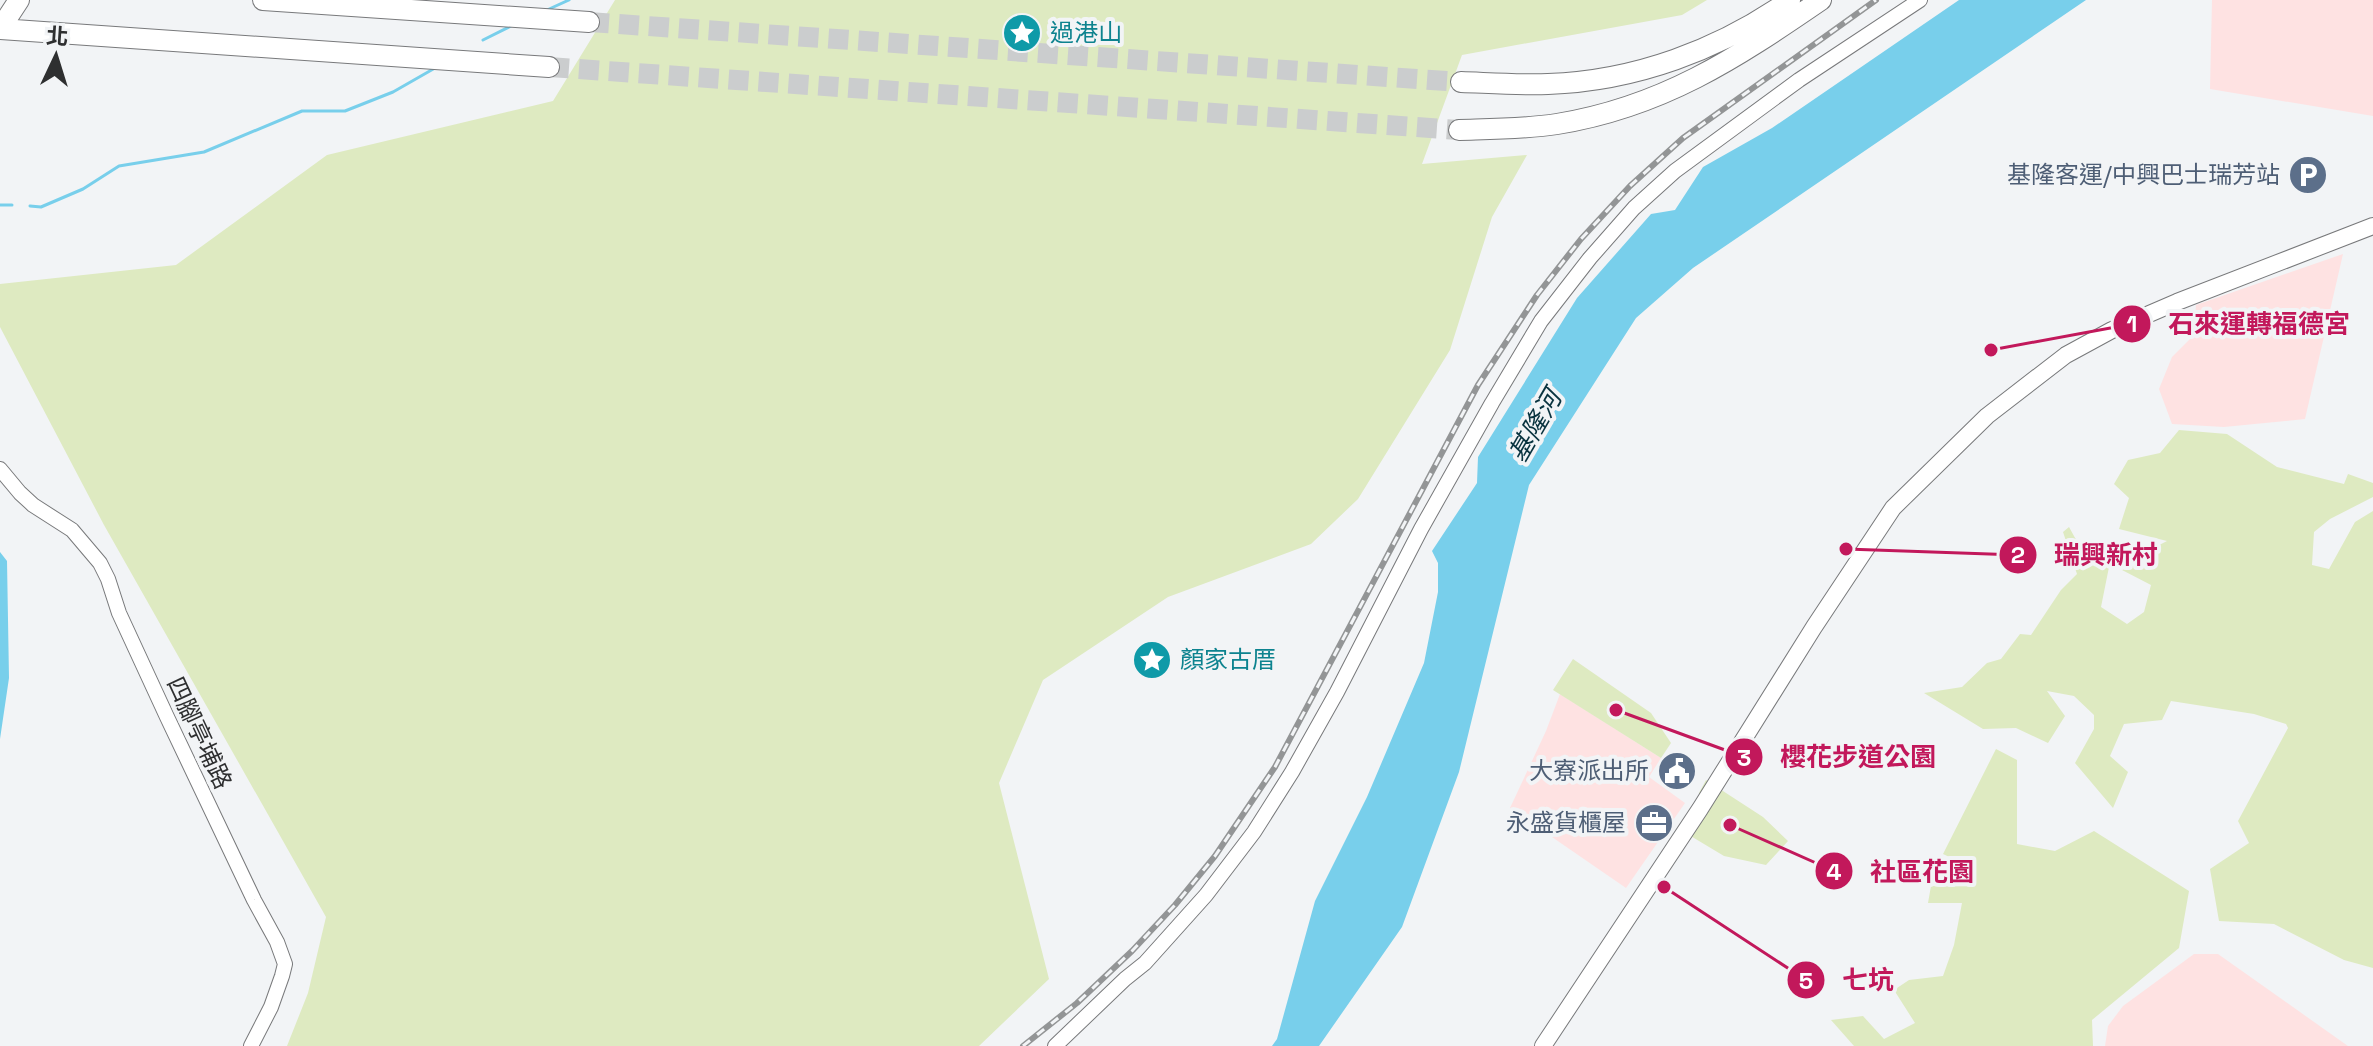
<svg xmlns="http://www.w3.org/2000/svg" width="2373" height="1046" viewBox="0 0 2373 1046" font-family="'Space Grotesk','Noto Sans TC',sans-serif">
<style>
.industrial{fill:#fee2e2}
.green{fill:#deeac1}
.water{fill:#78cfeb}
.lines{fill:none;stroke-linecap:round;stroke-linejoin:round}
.stream{stroke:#78cfeb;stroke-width:3}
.highway-tunnel{stroke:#cbcdce;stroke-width:20;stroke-dasharray:20 10;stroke-linecap:butt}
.minor-casing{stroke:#78797b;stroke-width:16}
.major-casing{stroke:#78797b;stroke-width:18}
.highway-casing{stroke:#78797b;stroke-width:22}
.minor{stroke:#fff;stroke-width:14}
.major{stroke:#fff;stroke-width:16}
.highway{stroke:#fff;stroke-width:20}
.rail-casing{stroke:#939596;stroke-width:6}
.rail{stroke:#f2f4f6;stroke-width:3;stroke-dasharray:9;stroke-linecap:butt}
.labels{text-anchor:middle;stroke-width:8;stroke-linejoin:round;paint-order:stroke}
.culture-label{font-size:24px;fill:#0d838f;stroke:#f2f4f6;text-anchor:start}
.service-label{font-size:24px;fill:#4e5e75;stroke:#f2f4f6;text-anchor:end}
.street-label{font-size:24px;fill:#2e2f30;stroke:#f2f4f6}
.water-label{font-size:26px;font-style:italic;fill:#09333f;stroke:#f2f4f6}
.leader{fill:none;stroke:#c2185b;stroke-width:3}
.callout-dot{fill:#c2185b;stroke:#f2f4f6;stroke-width:3}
.mark-label{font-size:24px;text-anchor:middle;font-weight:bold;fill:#fff}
.callout-label{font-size:26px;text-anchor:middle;font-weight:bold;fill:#c2185b;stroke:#f2f4f6;stroke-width:8;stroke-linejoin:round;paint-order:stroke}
</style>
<rect width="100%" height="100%" fill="#f2f4f6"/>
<path class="industrial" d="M 2212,0 L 2373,0 L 2373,116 L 2210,89 Z
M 2343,254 L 2305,419 L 2224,427 L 2172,424 L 2159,389 L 2172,357 L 2194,335 L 2196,305 Z
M 1560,694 L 1661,758 L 1649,777 L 1685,803 L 1626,888 L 1510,808 L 1546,731 Z
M 2194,954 L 2218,954 L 2348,1046 L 2105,1046 L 2108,1026 L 2123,1006 Z"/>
<path class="green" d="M 615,0 L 1707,0 L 1682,15 L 1462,55 L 1422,164 L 1527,155 L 1492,217 L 1450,350 L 1358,499 L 1311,544 L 1168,597 L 1043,680 L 999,783 L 1049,979 L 979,1046 L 287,1046 L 308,993 L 326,917 L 104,525 L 0,327 L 0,284 L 176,265 L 327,155 L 553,101 Z
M 2179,430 L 2227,434 L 2277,467 L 2344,484 L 2348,474 L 2373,483 L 2373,497 L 2330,519 L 2314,532 L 2312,565 L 2329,569 L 2355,522 L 2373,511 L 2373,968 L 2344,960 L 2274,924 L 2219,921 L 2210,869 L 2249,843 L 2238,821 L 2288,728 L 2286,724 L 2254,714 L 2171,701 L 2162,720 L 2124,724 L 2110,756 L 2128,772 L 2113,808 L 2075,763 L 2094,729 L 2094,715 L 2074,696 L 2047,691 L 2065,716 L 2048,743 L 2016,728 L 1983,729 L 1924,693 L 1962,687 L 1987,663 L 2001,659 L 2020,634 L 2031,635 L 2061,590 L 2077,574 L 2063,532 L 2069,527 L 2084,554 L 2111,557 L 2101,607 L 2127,624 L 2144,612 L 2151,585 L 2122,570 L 2136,557 L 2167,541 L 2119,529 L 2129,498 L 2114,484 L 2128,460 L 2160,453 Z
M 1573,659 L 1651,713 L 1671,743 L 1661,758 L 1553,690 Z
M 1996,749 L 2017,760 L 2017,844 L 2055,851 L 2094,831 L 2189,891 L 2179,948 L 2092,1020 L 2093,1046 L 1854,1046 L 1831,1020 L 1863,1016 L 1884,1039 L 1915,1023 L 1894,990 L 1909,980 L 1943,976 L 1954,945 L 1962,903 L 1928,903 L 1931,886 L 1959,881 L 1960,862 L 1943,854 Z
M 1706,780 L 1763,817 L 1788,841 L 1766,865 L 1724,856 L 1684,832 L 1700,809 L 1699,793 Z"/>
<path class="water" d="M 1959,0 L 2086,0 L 1693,268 L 1636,318 L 1529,485 L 1459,772 L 1402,927 L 1319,1046 L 1272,1046 L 1277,1039 L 1315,901 L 1367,797 L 1424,663 L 1438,592 L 1438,563 L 1432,551 L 1477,483 L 1478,457 L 1577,298 L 1651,214 L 1675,210 L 1703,167 L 1772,128 Z
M 0,552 L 7,561 L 9,678 L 0,739 Z"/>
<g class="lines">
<path class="stream" d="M 547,10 L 569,0
M 483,40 L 511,26
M 0,205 L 12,205
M 30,206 L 41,207 L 83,189 L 119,166 L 204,152 L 302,111 L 345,111 L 393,92 L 435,68"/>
<path class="highway-tunnel" d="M 589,22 L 1461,82
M 549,67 L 1459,130"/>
<defs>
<path id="minor" d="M 0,469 L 20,493 L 33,505 L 72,530 L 100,563 L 108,579 L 119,613 L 167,717 L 254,900 L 277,942 L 285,964 L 282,976 L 271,1007 L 251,1046
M 1055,1046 L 1125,979 L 1145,963 L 1206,895 L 1254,832 L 1292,772 L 1337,692 L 1421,529 L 1492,403 L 1541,321 L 1590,258 L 1634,208 L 1675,171 L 1799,80 L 1920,0"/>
<path id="major" d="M 1543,1046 L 1700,809 L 1814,627 L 1893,508 L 1987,416 L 2066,355 L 2112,330 L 2177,302 L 2373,226"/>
<path id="highway" d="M 263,0 L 589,22
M 0,29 L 549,67
M 0,29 L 19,0
M 1461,82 C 1490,83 1519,85 1548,84 C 1635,81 1719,50 1790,0
M 1459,130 C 1491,129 1525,129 1557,124 C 1662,107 1735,59 1821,0"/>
</defs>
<use href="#minor" class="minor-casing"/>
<use href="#major" class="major-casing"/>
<use href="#highway" class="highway-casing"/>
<use href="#minor" class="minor"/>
<use href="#major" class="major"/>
<use href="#highway" class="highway"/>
<defs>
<path id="rail" d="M 1023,1046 L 1077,1003 L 1132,951 L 1175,905 L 1215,856 L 1275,767 L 1478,385 L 1537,295 L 1581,239 L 1630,186 L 1683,138 L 1876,0"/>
</defs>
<use href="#rail" class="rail-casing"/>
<use href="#rail" class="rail"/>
</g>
<defs>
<symbol id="sight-disc" viewBox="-11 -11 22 22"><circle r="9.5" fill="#0f9aa8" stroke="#f2f4f6"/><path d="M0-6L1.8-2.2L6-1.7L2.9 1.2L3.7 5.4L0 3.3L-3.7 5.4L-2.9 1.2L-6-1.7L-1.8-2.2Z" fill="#fff"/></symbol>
<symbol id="parking-disc" viewBox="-11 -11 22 22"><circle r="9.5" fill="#5c6f8a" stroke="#f2f4f6"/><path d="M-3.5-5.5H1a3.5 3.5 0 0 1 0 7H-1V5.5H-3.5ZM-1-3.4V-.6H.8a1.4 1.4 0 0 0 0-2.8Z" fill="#fff"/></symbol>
<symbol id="civic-disc" viewBox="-11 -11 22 22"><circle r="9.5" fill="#5c6f8a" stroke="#f2f4f6"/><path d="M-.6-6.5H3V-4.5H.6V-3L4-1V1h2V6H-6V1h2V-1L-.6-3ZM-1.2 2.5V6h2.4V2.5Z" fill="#fff"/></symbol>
<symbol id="office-disc" viewBox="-11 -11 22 22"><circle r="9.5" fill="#5c6f8a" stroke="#f2f4f6"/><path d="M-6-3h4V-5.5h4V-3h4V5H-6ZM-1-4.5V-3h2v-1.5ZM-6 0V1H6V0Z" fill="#fff"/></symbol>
</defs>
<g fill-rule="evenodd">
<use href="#sight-disc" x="1000" y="11" width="44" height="44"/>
<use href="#parking-disc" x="2286" y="153" width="44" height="44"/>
<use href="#sight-disc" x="1130" y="638" width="44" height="44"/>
<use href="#civic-disc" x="1655" y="749" width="44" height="44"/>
<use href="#office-disc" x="1632" y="801" width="44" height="44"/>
</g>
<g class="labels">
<g class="culture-label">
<text x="1050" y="41">過港山</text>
<text x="1180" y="668">顏家古厝</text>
</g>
<g class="service-label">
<text x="2280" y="183">基隆客運/中興巴士瑞芳站</text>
<text x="1649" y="779">大寮派出所</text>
<text x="1626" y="831">永盛貨櫃屋</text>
</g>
<g class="street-label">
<text transform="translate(199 733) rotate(65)" y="8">四腳亭埔路</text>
</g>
<g class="water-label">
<text transform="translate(1535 426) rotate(-60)" y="9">基隆河</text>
</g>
</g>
<path class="leader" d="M1991 350L2132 324M1846 549L2018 555M1616 710L1744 757M1730 825L1834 871M1664 887L1806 980"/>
<g class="callout-dot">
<circle cx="1991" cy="350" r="8"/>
<circle cx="1846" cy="549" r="8"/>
<circle cx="1616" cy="710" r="8"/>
<circle cx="1730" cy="825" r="8"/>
<circle cx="1664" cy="887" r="8"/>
<circle cx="2132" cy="324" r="20"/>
<circle cx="2018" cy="555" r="20"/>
<circle cx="1744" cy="757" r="20"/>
<circle cx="1834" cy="871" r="20"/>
<circle cx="1806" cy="980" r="20"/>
</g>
<g class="mark-label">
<text x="2132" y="332">1</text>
<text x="2018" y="563">2</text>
<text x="1744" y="766">3</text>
<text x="1834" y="880">4</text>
<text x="1806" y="989">5</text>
</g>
<g class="callout-label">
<text x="2259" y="333">石來運轉福德宮</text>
<text x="2106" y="564">瑞興新村</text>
<text x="1858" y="766">櫻花步道公園</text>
<text x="1922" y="881">社區花園</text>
<text x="1868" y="989">七坑</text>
</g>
<g transform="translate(56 56) rotate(4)" stroke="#f2f4f6" stroke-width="6" paint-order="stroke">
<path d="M0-6L14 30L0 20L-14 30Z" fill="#2e2f30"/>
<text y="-12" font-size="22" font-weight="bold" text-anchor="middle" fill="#2e2f30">北</text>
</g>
</svg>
